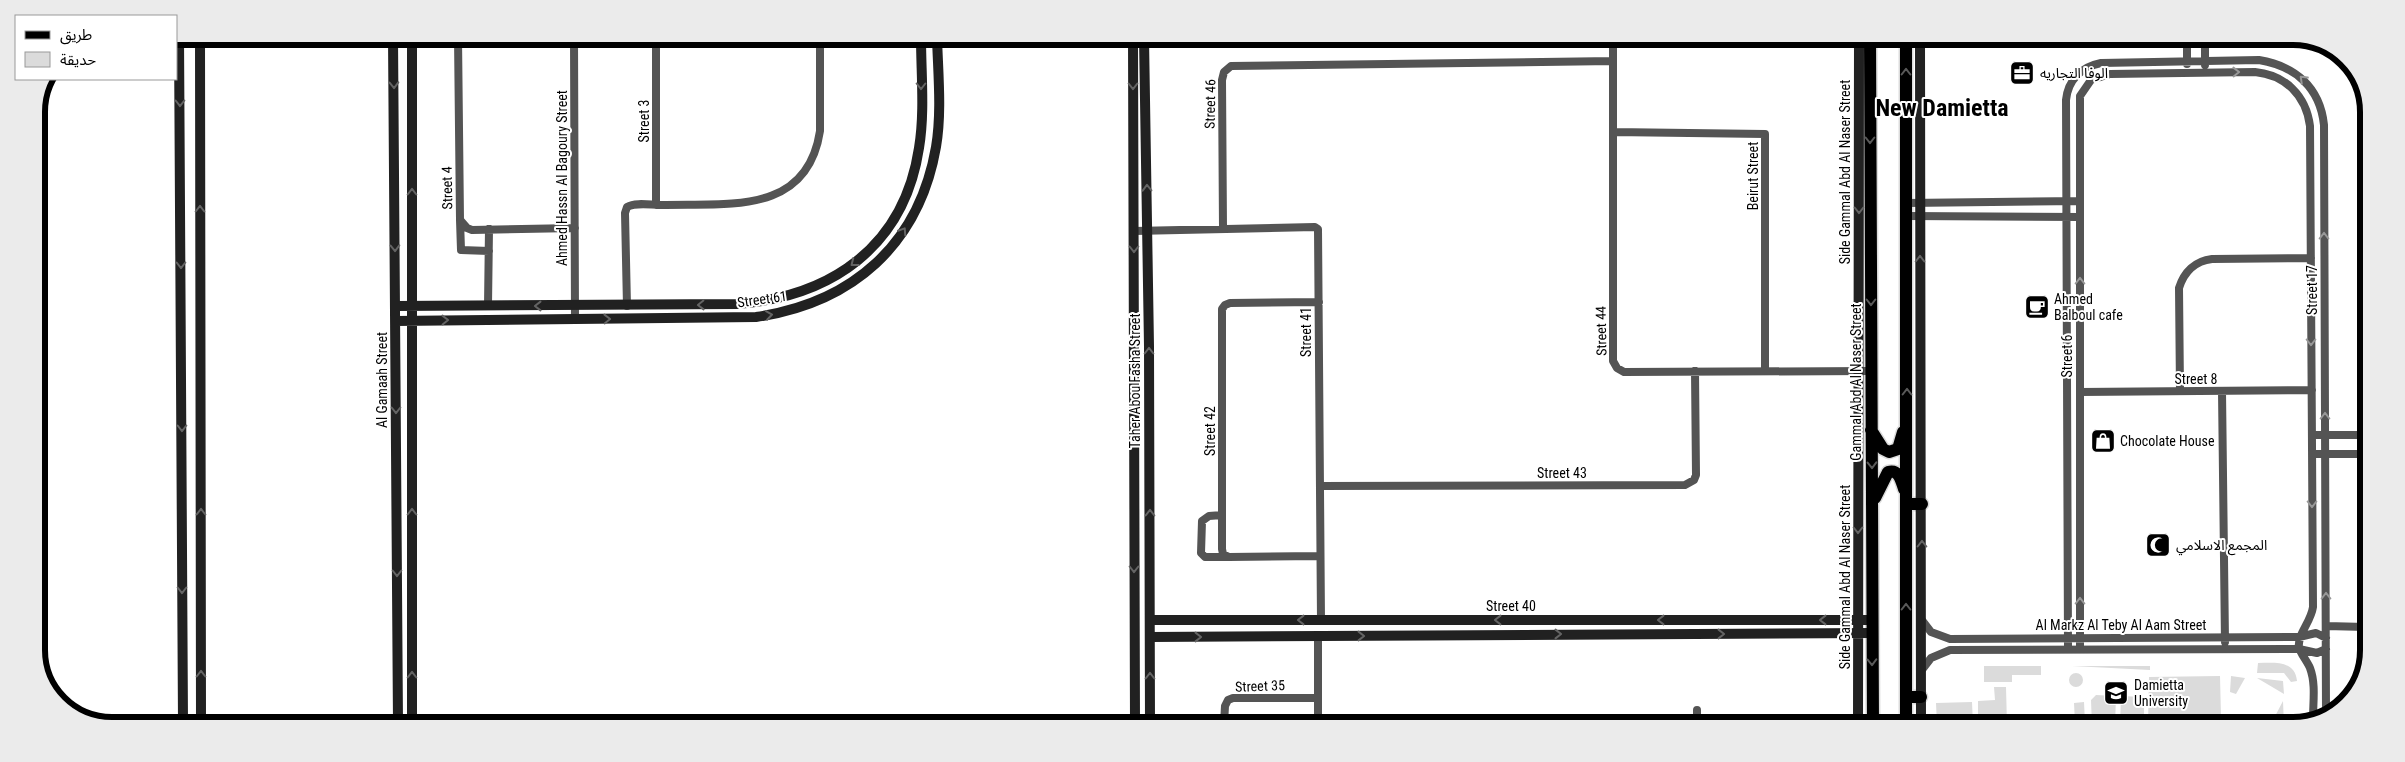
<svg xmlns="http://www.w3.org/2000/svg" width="2405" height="762" viewBox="0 0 2405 762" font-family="'Roboto Condensed','Noto Sans Arabic',sans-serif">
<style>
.green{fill:#dbdbdb}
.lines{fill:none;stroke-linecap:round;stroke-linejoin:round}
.primary-casing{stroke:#dbdbdb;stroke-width:15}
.street{stroke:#545454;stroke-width:8}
.secondary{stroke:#212121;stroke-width:10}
.primary{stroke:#000;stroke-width:12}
.oneway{stroke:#595959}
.oneway2{stroke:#989898}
.oneway3{stroke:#646464}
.labels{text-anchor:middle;stroke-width:4;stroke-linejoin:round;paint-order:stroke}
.poi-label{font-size:14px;fill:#000;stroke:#fff;text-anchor:start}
.street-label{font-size:14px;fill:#000;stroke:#fff}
.town-label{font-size:24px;font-weight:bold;fill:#000;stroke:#fff}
.rim{fill:none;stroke:#000;stroke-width:6}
</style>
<rect width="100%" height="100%" fill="#fff"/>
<path class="green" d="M 2258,663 C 2275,663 2295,660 2297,681 L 2291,682 L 2284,673 L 2257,673 Z
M 1984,666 L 2041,666 L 2041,675 L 2012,675 L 2012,682 L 1984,682 Z
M 2072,666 L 2150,666 L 2150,670 Z
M2069 680a7 7 0 1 1 14 0a7 7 0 1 1-14 0Z
M 2220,676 L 2221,717 L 2154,717 L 2151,726 L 2148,726 L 2149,677 Z
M 2231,676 L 2245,678 L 2236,694 L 2230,692 Z
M 2257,678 L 2283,681 L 2284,694 Z
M 1994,687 L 2006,687 L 2007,725 L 1978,725 L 1978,701 L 1995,700 Z
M 2096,695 L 2116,696 L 2115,726 L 2092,726 L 2091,700 Z
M 2121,696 L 2144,697 L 2144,726 L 2120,726 Z
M 2283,701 L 2284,726 L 2272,722 Z
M 1972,702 L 1973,725 L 1937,725 L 1936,703 Z
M 2084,702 L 2085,723 L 2075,723 L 2074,703 Z"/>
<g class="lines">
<defs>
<path id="primary" d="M 1870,38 L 1873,725
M 1871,430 L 1883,449 L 1889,452 L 1898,449 L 1903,432
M 1875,498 L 1888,472 C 1899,469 1901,480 1904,489
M 1907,504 L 1922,504
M 1906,697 L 1921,697
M 1906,725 L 1906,38"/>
</defs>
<use href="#primary" class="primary-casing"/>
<path class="street" d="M 458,37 L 460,220 L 467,228 L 472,230 L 575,228
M 574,37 L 575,319
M 1613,38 L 1613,361 L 1617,368 L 1624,372 L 1871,371
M 2205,39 L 2205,65
M 2187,64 L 2187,39
M 1613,132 L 1765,134 L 1765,371
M 1907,203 L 2080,201
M 656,205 L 656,37
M 1907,216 L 2080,217
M 460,220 L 461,250 L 489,251
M 1223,229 L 1222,80 L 1224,72 L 1231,66 L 1613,61
M 1134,231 L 1315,227 L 1318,229 L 1321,620
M 1319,302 L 1230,303 L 1225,305 L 1222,309 L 1222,549 L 1223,554 L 1229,557 L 1320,556
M 488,306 L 489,229
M 627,306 L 625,213 L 627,207 C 636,202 650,205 661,205 C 727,203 807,216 820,131 L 820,37
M 2180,391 L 2179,288 C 2184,272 2195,261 2212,259 L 2311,258
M 2222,391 L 2225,642
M 2080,392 L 2312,390
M 2312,435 L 2367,435
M 2312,454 L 2367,454
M 1320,486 L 1685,485 L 1694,480 L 1696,475 L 1695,371
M 1222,515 L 1209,516 L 1202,521 L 1201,553 L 1205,557 L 1227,557
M 1921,619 L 1931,632 L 1950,639 L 2299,637 L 2316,633 L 2326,638
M 2326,626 L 2366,627
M 2068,649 L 2066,100 C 2068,80 2081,67 2101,63 L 2259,60 C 2295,66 2320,87 2324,125 L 2326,714
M 2080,649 L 2080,96 L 2091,80 L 2110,74 L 2255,72 C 2285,75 2306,95 2310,126 L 2313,607 C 2311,622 2297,635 2299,647 C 2300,653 2307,661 2310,668 C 2316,684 2313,702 2313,719
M 1921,671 L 1931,658 L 1950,650 L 2299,649 L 2317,653 L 2326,649
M 1224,724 L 1225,706 L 1228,700 L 1233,698 L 1318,698
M 1318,725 L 1318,636
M 1697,725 L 1697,710"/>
<path class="secondary" d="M 179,36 L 183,723
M 200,36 L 201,723
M 393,37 L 398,723
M 412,37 L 412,723
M 1133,37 L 1135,724
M 1144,38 L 1149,346 L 1150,724
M 1920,38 L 1921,725
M 396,306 L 736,304 C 831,297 904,247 919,148 C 925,112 921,73 921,37
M 396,321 L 756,317 C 852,303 919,245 936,147 C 942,112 938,73 937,37
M 1150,620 L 1872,620
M 1150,637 L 1872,633
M 1858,725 L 1859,38"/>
<use href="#primary" class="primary"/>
</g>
<defs><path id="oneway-chevron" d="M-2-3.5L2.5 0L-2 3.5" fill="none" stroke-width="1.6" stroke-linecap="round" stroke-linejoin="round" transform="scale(1.25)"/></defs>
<g class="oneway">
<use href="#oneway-chevron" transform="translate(1906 72) rotate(-90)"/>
<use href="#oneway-chevron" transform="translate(1870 140) rotate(90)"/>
<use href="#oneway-chevron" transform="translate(1871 302) rotate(90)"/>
<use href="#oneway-chevron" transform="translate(1907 392) rotate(-90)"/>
<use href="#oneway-chevron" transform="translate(1872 465) rotate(89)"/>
<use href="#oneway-chevron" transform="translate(1906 607) rotate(-90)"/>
<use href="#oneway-chevron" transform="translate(1872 662) rotate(89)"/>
</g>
<g class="oneway2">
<use href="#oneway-chevron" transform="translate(2236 72) rotate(-1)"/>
<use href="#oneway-chevron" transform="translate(2303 79) rotate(-136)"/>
<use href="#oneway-chevron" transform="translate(2324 236) rotate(-90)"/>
<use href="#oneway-chevron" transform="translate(2080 281) rotate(-90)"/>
<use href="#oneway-chevron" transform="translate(2311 342) rotate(90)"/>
<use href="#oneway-chevron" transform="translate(2325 416) rotate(-90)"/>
<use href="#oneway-chevron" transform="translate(2312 504) rotate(90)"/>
<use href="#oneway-chevron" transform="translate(2326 596) rotate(-90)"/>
<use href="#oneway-chevron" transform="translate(2080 601) rotate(-90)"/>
</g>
<g class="oneway3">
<use href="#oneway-chevron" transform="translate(394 85) rotate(89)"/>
<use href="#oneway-chevron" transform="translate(921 86) rotate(90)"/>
<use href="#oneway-chevron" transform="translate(1133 86) rotate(90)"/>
<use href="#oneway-chevron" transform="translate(180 103) rotate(90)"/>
<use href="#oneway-chevron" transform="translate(1147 188) rotate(-91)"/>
<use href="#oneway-chevron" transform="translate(412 192) rotate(-90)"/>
<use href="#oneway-chevron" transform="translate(200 209) rotate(-90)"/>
<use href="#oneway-chevron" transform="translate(1859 210) rotate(90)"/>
<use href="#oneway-chevron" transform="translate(903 231) rotate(-57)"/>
<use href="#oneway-chevron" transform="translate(395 248) rotate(89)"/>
<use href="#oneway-chevron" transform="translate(1134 249) rotate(90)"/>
<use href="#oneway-chevron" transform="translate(1920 259) rotate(-90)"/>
<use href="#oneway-chevron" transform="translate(854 263) rotate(142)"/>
<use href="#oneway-chevron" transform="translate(181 265) rotate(90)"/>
<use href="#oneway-chevron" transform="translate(701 305) rotate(179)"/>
<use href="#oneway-chevron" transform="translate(538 306) rotate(180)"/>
<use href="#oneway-chevron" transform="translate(769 315) rotate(-8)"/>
<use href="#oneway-chevron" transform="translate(607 319) rotate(-1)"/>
<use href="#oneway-chevron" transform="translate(445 320) rotate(-1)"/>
<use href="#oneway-chevron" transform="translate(1149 351) rotate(-90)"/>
<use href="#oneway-chevron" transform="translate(396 410) rotate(90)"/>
<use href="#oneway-chevron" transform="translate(182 428) rotate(90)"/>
<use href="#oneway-chevron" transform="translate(201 512) rotate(-90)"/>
<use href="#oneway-chevron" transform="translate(412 512) rotate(-90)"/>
<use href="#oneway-chevron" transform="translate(1150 513) rotate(-90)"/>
<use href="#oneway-chevron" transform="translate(1858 530) rotate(90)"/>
<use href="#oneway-chevron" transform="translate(1922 544) rotate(-90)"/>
<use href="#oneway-chevron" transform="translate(1134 569) rotate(90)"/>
<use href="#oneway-chevron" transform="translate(397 573) rotate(90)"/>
<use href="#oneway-chevron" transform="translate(182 590) rotate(90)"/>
<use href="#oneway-chevron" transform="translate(1301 620) rotate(180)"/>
<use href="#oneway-chevron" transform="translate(1498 620) rotate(180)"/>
<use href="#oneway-chevron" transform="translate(1661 620) rotate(-180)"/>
<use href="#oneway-chevron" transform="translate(1823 620) rotate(-180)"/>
<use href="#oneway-chevron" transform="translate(1558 634)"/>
<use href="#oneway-chevron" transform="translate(1721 634)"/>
<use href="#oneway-chevron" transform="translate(1361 636)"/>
<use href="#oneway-chevron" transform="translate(1198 637)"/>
<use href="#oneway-chevron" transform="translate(201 674) rotate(-90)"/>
<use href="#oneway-chevron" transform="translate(412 675) rotate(-90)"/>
<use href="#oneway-chevron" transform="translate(1150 676) rotate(-90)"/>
</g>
<defs>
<symbol id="office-square" viewBox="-11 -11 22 22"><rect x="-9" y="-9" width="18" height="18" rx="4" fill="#000" stroke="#fff"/><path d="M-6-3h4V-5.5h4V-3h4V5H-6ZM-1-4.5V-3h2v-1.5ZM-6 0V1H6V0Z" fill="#fff"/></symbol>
<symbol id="cafe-square" viewBox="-11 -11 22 22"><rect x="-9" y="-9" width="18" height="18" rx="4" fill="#000" stroke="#fff"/><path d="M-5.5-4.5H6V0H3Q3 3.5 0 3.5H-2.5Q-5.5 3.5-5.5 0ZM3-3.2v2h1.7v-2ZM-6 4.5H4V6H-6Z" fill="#fff"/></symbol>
<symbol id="shop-square" viewBox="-11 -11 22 22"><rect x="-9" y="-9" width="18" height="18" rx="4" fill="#000" stroke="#fff"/><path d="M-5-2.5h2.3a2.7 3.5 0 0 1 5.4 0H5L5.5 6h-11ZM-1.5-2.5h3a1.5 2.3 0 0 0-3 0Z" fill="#fff"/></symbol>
<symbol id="mosque-square" viewBox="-11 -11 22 22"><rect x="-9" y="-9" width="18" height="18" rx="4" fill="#000" stroke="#fff"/><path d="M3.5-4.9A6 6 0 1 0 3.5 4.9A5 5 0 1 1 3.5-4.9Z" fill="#fff"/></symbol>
<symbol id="university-square" viewBox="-11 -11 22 22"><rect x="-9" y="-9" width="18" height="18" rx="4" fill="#000" stroke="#fff"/><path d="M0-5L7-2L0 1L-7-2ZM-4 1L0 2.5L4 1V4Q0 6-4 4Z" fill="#fff"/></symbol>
</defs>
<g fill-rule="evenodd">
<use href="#office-square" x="2008" y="59" width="28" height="28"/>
<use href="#cafe-square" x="2023" y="293" width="28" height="28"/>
<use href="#shop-square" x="2089" y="427" width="28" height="28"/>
<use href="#mosque-square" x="2144" y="531" width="28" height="28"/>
<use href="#university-square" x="2102" y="679" width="28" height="28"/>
</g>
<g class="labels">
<g class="poi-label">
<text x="2040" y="78">الوفا التجاريه</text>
<text x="2054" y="304">Ahmed<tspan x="2054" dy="16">Balboul cafe</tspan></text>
<text x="2120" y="446">Chocolate House</text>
<text x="2176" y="550">المجمع الاسلامي</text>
<text x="2134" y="690">Damietta<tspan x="2134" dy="16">University</tspan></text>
</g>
<g class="street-label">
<text transform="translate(1210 104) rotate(-89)" y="5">Street 46</text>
<text transform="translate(644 121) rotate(-90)" y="5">Street 3</text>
<text transform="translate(1845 172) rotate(-90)" y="5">Side Gammal Abd Al Naser Street</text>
<text transform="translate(1753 176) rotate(-90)" y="5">Beirut Street</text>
<text transform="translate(562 178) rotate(-90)" y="5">Ahmed Hassn Al Bagoury Street</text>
<text transform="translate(447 188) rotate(-91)" y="5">Street 4</text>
<text transform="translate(2312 290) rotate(-90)" y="5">Street 17</text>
<text transform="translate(762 299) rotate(-8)" y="5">Street 61</text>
<text transform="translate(1601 331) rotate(-91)" y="5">Street 44</text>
<text transform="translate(1306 332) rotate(-90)" y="5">Street 41</text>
<text transform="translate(2067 356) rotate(-90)" y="5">Street 6</text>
<text x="2196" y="384">Street 8</text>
<text transform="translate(382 380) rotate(-90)" y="5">Al Gamaah Street</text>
<text transform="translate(1135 381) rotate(-90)" y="5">Taher Abou Fasha Street</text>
<text transform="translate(1856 382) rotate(-90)" y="5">Gammal Abd Al Naser Street</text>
<text transform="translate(1210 431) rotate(-90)" y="5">Street 42</text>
<text x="1562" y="478">Street 43</text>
<text transform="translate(1845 577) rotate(-90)" y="5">Side Gammal Abd Al Naser Street</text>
<text x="1511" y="611">Street 40</text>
<text x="2121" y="630">Al Markz Al Teby Al Aam Street</text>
<text transform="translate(1260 686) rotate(-2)" y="5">Street 35</text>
</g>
<g class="town-label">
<text x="1942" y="116">New Damietta</text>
</g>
</g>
<path d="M0 0H2405V762H0ZM112 45H2293A67 67 0 0 1 2360 112V650A67 67 0 0 1 2293 717H112A67 67 0 0 1 45 650V112A67 67 0 0 1 112 45Z" fill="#ebebeb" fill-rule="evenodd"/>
<path class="rim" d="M112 45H2293A67 67 0 0 1 2360 112V650A67 67 0 0 1 2293 717H112A67 67 0 0 1 45 650V112A67 67 0 0 1 112 45Z"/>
<rect x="15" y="15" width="162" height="65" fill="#ffffff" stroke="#999999"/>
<rect x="25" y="31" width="25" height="8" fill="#000000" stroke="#999999"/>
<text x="60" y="40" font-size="15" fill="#000000">طريق</text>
<rect x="25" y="52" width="25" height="15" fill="#dbdbdb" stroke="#999999"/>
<text x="60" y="65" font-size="15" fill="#000000">حديقة</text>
</svg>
